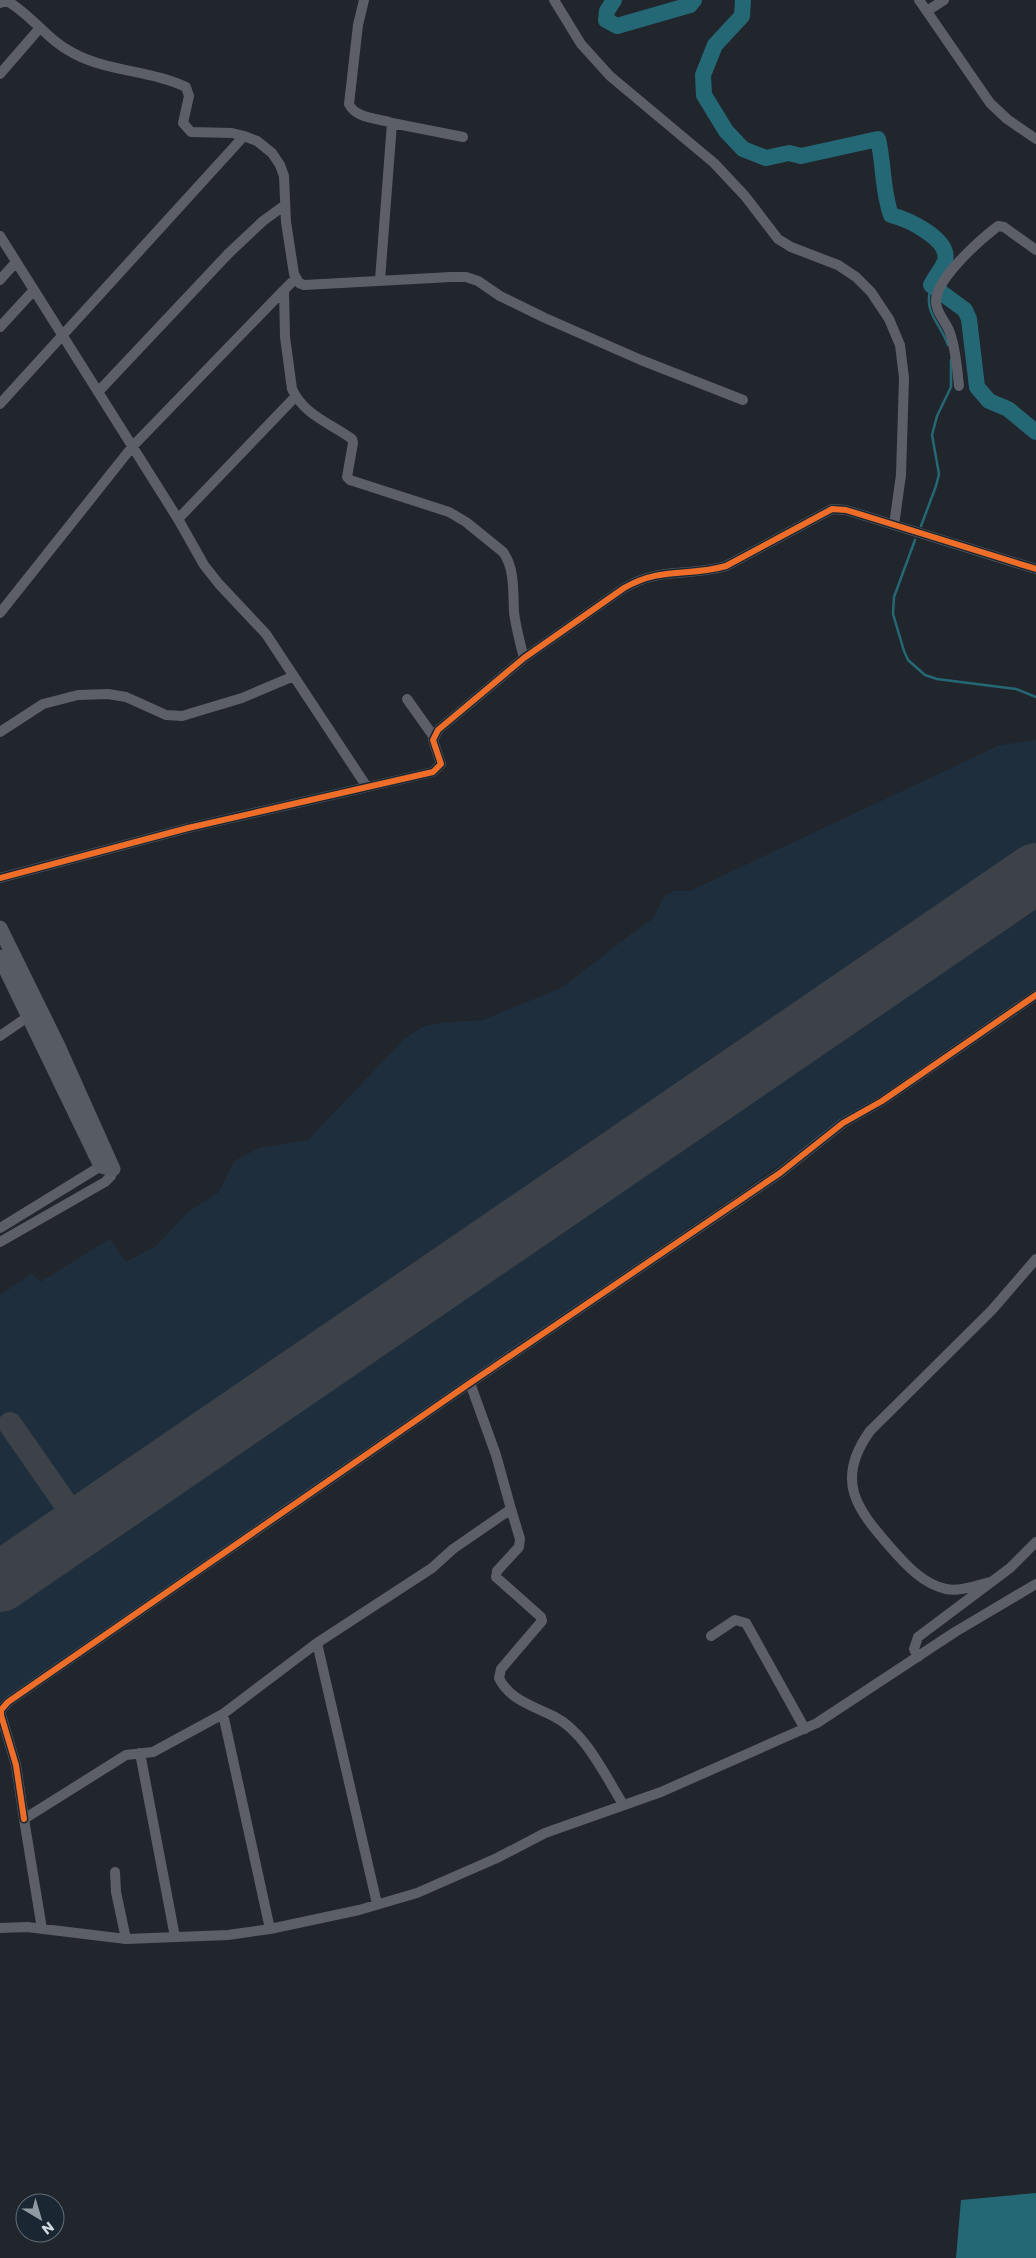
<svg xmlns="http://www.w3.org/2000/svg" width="1036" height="2258" viewBox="0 0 1036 2258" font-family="Poppins,sans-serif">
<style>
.built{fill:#1e2e3d}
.water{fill:#256875}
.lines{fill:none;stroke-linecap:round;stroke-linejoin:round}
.stream{stroke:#256875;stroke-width:2.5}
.river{stroke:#256875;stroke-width:16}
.taxiway{stroke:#3c4248;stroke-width:24}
.runway{stroke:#3c4248;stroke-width:60}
.minor{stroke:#5c5f68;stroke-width:10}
.highway{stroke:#575c63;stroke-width:15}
.cycleway-casing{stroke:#1a2632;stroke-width:9}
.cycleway{stroke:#ee6e29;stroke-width:6}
</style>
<rect width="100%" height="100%" fill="#20262c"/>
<path class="built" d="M 1036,740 L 1036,988 L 0,1702 L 0,1295 L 32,1273 L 40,1282 L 110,1239 L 126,1262 L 156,1246 L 188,1212 L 219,1192 L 234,1161 L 259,1148 L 308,1140 L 404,1039 L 423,1027 L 439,1023 L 483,1020 L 563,987 L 631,934 L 653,919 L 664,896 L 674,891 L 690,891 L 1000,745 Z"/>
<path class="water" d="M 1036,2193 L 1036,2258 L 956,2258 L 961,2200 Z"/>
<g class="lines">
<path class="stream" d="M 931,285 C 923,314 939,320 948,345
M 921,526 L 936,486 L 939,474 L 932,435 L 937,416 L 951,387 L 951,360
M 915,540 L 894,597 L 893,614 L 904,651 L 908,660 L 925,675 L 937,679 L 1016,689 L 1036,697"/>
<path class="river" d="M 614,0 L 607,11 L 606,20 L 617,26 L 690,5 L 694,0
M 743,0 L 742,16 L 715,45 L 703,75 L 704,95 L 726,131 L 743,149 L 766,158 L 789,153 L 801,156 L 878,139 C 884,164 882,190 891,215 C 907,219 951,239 945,261 C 942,269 935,277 931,285 L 965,310 L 969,319 L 977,387 L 989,401 L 1008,409 L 1036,432"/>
<path class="taxiway" d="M 10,1424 L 67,1506 L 69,1524 L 59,1541
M 67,1506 L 86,1514 L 105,1510"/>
<path class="runway" d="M 0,1582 L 1036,873"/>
<path class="minor" d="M 364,0 L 358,25 L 349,104 C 356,119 378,118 392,123 L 380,280
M 554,0 L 581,44 L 610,76 L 714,163 L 745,196 L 778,239 L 791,247 L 838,265 L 856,277 L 871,292 L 889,319 L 900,345 L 904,378 L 901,475 L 894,525
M 919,0 L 990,103 L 1007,119 L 1036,139
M 0,3 L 7,1 C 31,14 47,40 73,53 C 108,72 150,70 186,87 L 189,96 L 183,123 L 191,132 L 232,133 L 244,136 L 257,141 L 272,153 L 280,165 L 284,176 L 286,222 L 294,274 L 299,283 L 304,285 L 451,277 L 466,277 L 478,281 L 500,296 L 545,318 L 641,360 L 743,400
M 927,11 L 944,0
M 0,74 L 39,29
M 392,123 L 463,137
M 0,236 L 178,519 L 204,565 L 219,584 L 266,634 L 367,787
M 296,278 L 284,290 L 285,337 L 292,389 C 304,415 330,423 352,439 L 353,443 L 347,477 L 350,480 L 449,512 L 466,522 L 503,552 C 515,568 513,593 514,612 C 516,628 520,643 524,658
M 0,280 L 16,262
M 0,327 L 34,290
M 959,386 C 957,368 956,350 950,333 C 947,323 936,313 936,302 C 935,279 981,239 998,226 L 1004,227 L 1036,250
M 98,392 L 228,254 L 263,221 L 285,205
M 0,404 L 244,136
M 178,519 L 296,396
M 0,613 L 132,447 L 284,290
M 407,699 L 434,737
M 0,732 L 43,704 L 78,695 L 108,694 L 126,697 L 166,715 L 182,716 L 242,698 L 294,676
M 0,878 L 188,828 L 433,772 L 441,764 L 433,740 L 438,730 L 524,658 L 624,588 C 662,566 689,577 726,566 L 832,509 L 846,510 L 1036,569
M 0,1036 L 29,1016
M 0,1228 L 101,1166
M 0,1242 L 105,1182 L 111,1176 L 113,1169
M 470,1383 L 496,1455 L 511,1509
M 991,1582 C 977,1585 960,1592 946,1589 C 923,1584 906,1565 891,1548 C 857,1509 834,1481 870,1431 L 992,1310 L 1036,1259
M 711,1636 L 735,1620 L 746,1623 L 805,1729
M 918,1657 L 914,1649 L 918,1637 L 1010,1568 L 1036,1542
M 223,1714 L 270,1929
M 140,1753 L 175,1937
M 24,1819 L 16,1765 L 1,1715 L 1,1710 L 8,1702 L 470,1383 L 780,1173 L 843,1123 L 882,1101 L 1036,995
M 115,1872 L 116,1892 L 126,1939
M 377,1904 L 317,1643 L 432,1568 L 453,1549 L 511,1509 L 520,1539 L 519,1547 L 497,1571 L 496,1577 L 541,1617 L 542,1621 L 501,1669 L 499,1678 C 509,1700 536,1707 555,1717 C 586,1733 605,1776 623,1804
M 0,1928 L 27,1927 L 126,1939 L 228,1935 L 270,1929 L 359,1910 L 417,1893 L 497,1858 L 545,1833 L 661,1792 L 817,1723 L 955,1632 L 1036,1584
M 42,1929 L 24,1819 L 126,1755 L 153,1752 L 223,1714 L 317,1643"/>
<path class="highway" d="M 0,928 L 58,1046 L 113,1169 L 101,1166 L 0,957"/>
<defs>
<path id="cycleway" d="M 0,878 L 188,828 L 433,772 L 441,764 L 433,740 L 438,730 L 524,658 L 624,588 C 662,566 689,577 726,566 L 832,509 L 846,510 L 1036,569
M 24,1819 L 16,1765 L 1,1715 L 1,1710 L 8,1702 L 470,1383 L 780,1173 L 843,1123 L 882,1101 L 1036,995"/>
</defs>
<use href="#cycleway" class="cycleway-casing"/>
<use href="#cycleway" class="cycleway"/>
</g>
<g transform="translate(40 2218) rotate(142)"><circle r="24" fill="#1a2632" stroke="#636d78"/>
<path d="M0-4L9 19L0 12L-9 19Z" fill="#929aa1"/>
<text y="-8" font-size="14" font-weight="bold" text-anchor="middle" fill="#d0d8e0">N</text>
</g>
</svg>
